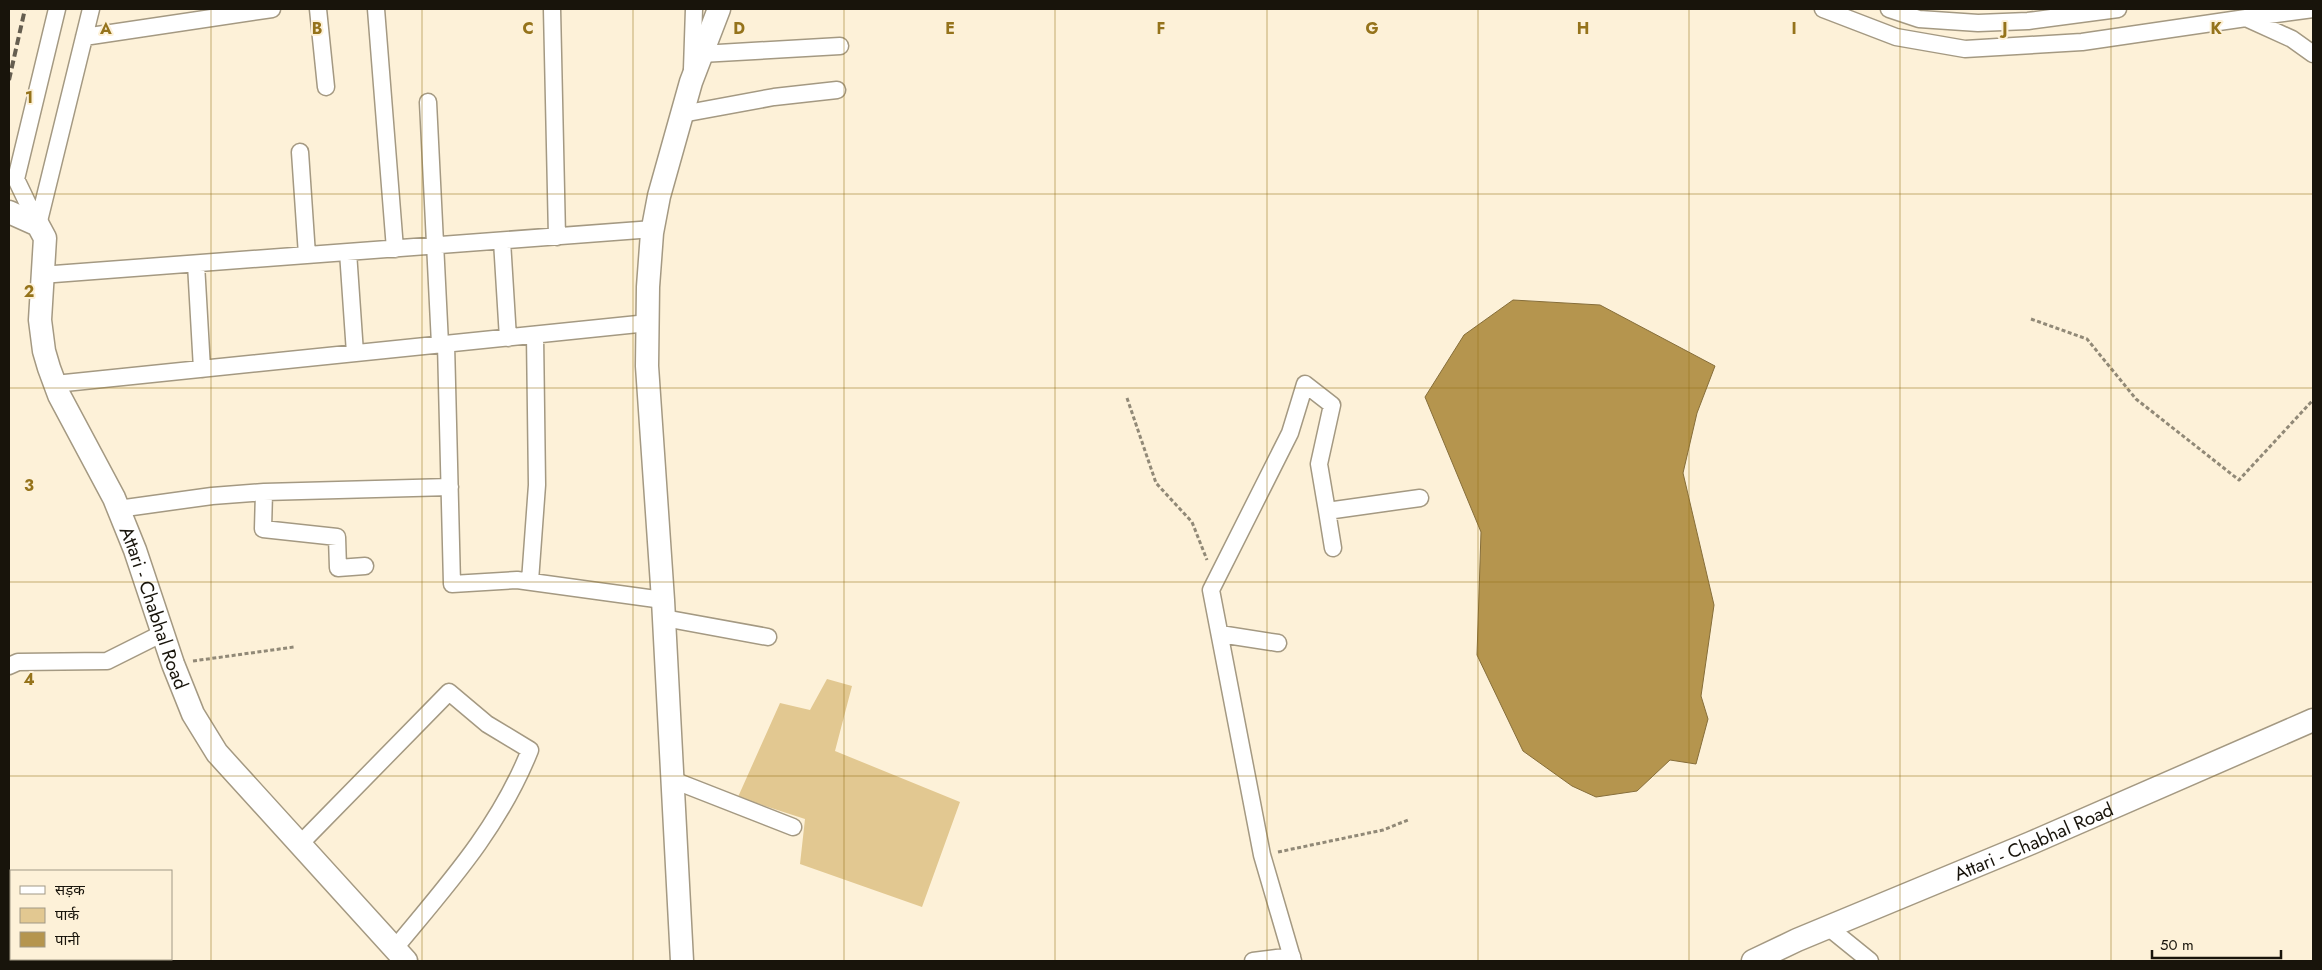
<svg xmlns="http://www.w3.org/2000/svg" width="2322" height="970" viewBox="0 0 2322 970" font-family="Jost,'Noto Sans Devanagari',sans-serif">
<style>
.green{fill:#e2c891}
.water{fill:#b5954e;stroke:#866e3a}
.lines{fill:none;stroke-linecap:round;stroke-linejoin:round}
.street-casing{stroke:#a49982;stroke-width:19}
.secondary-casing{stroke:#a49982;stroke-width:25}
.path{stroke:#918977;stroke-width:3;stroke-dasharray:4 2.5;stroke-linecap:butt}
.street{stroke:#fff;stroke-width:16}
.secondary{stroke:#fff;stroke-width:22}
.rail{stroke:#655e50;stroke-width:4;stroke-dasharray:8 4;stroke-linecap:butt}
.grid{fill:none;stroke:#95731b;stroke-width:1;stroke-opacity:0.55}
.labels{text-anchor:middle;stroke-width:4;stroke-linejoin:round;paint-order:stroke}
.street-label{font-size:19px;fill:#18140b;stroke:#fdf1d8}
.grid-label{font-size:16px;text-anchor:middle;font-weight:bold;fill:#95731b;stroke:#fdf1d8;stroke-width:4;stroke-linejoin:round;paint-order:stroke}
</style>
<rect width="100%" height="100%" fill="#fdf1d8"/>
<path class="green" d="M 827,679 L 852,686 L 835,751 L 960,802 L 922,907 L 800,864 L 805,819 L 738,797 L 780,703 L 810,710 Z"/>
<path class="water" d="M 1513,300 L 1600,305 L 1715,366 L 1697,413 L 1683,473 L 1714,605 L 1701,696 L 1708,719 L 1696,764 L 1670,760 L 1637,791 L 1596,797 L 1572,786 L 1523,751 L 1477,655 L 1481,532 L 1425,397 L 1464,335 Z"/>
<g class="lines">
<defs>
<path id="street" d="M 318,9 L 326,87
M 376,9 L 395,249
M 552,9 L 557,237
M 1823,9 L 1896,37 L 1965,49 L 2082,42 L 2246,18 L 2292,39 L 2313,54
M 1889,9 L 1919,19 L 1978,23 L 2028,21 L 2118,9
M 2246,18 L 2313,9
M 84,37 L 272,9
M 701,54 L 840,46
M 692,69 L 694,9
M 428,102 L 440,344
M 682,114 L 774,97 L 837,90
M 300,152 L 307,255
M 38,225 L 16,179 L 57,9
M 38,225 L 91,9
M 502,241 L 508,338
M 348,252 L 355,353
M 196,264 L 202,369
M 41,275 L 653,229
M 446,344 L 452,584 L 517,580 L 663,600
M 55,384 L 648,323
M 264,492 L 263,529 L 337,537 L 338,568 L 365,566
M 118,509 L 212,496 L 264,492 L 450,487
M 1327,511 L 1333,548
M 530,581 L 537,485 L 535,335
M 664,618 L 768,637
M 1220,634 L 1278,643
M 9,666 L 18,662 L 107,661 L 161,634
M 673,780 L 793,827
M 300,844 L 449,692 L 487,724 L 530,750 C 499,828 448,884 395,948
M 1828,927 L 1870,961
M 1253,961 L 1292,956
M 1293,961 L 1262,855 L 1211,590 L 1290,433 L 1305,384 L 1332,405 L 1319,464 L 1327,511 L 1420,498"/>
<g id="secondary">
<path id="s1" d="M 9,212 L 38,225 L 45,238 L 40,320 L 44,351 L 49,368 L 59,395 L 114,498 L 135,550 L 173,664 L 193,714 L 217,753 L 406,961"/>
<path d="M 682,961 L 663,600 L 647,366 L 648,287 L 652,233 L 659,196 L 691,82 L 719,9"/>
<path id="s2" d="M 1753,961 L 1797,940 L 2031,843 L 2313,720"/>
</g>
</defs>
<use href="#street" class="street-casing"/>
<use href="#secondary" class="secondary-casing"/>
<path class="path" d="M 2031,319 L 2087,339 L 2136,399 L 2239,480 L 2313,400
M 1127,398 L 1156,483 L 1192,522 L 1207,560
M 193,661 L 294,647
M 1278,852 L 1383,830 L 1408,820"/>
<use href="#street" class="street"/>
<use href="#secondary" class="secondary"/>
<path class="rail" d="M 9,80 L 25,9"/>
</g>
<path class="grid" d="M 211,9 L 211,961M 422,9 L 422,961M 633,9 L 633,961M 844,9 L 844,961M 1055,9 L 1055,961M 1267,9 L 1267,961M 1478,9 L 1478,961M 1689,9 L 1689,961M 1900,9 L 1900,961M 2111,9 L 2111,961M 9,194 L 2313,194M 9,388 L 2313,388M 9,582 L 2313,582M 9,776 L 2313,776"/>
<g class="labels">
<g class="street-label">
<text dy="7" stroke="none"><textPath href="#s1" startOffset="440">Attari - Chabhal Road</textPath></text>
<text dy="7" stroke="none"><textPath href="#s2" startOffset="305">Attari - Chabhal Road</textPath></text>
</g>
</g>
<g class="grid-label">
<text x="106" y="34">A</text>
<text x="317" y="34">B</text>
<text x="528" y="34">C</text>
<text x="739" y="34">D</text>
<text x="950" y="34">E</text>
<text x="1161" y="34">F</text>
<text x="1372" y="34">G</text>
<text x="1583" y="34">H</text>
<text x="1794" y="34">I</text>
<text x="2005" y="34">J</text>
<text x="2216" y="34">K</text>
<text x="29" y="103">1</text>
<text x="29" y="297">2</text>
<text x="29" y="491">3</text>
<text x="29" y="685">4</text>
</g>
<rect width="2322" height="970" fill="none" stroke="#18140b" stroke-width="20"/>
<rect x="10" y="870" width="162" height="90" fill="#fdf1d8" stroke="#a19986"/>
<rect x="20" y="886" width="25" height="8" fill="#ffffff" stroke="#a19986"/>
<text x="55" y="895" font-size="15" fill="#18140b">सड़क</text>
<rect x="20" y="908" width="25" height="15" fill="#e2c891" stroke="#a19986"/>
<text x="55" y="920" font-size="15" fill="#18140b">पार्क</text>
<rect x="20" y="932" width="25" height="15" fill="#b5954e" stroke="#a19986"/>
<text x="55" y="945" font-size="15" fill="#18140b">पानी</text>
<path d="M2152 950v8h129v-8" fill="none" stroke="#18140b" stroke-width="2.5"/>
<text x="2160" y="950" font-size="15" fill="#18140b" stroke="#fdf1d8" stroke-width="4" paint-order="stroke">50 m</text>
</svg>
